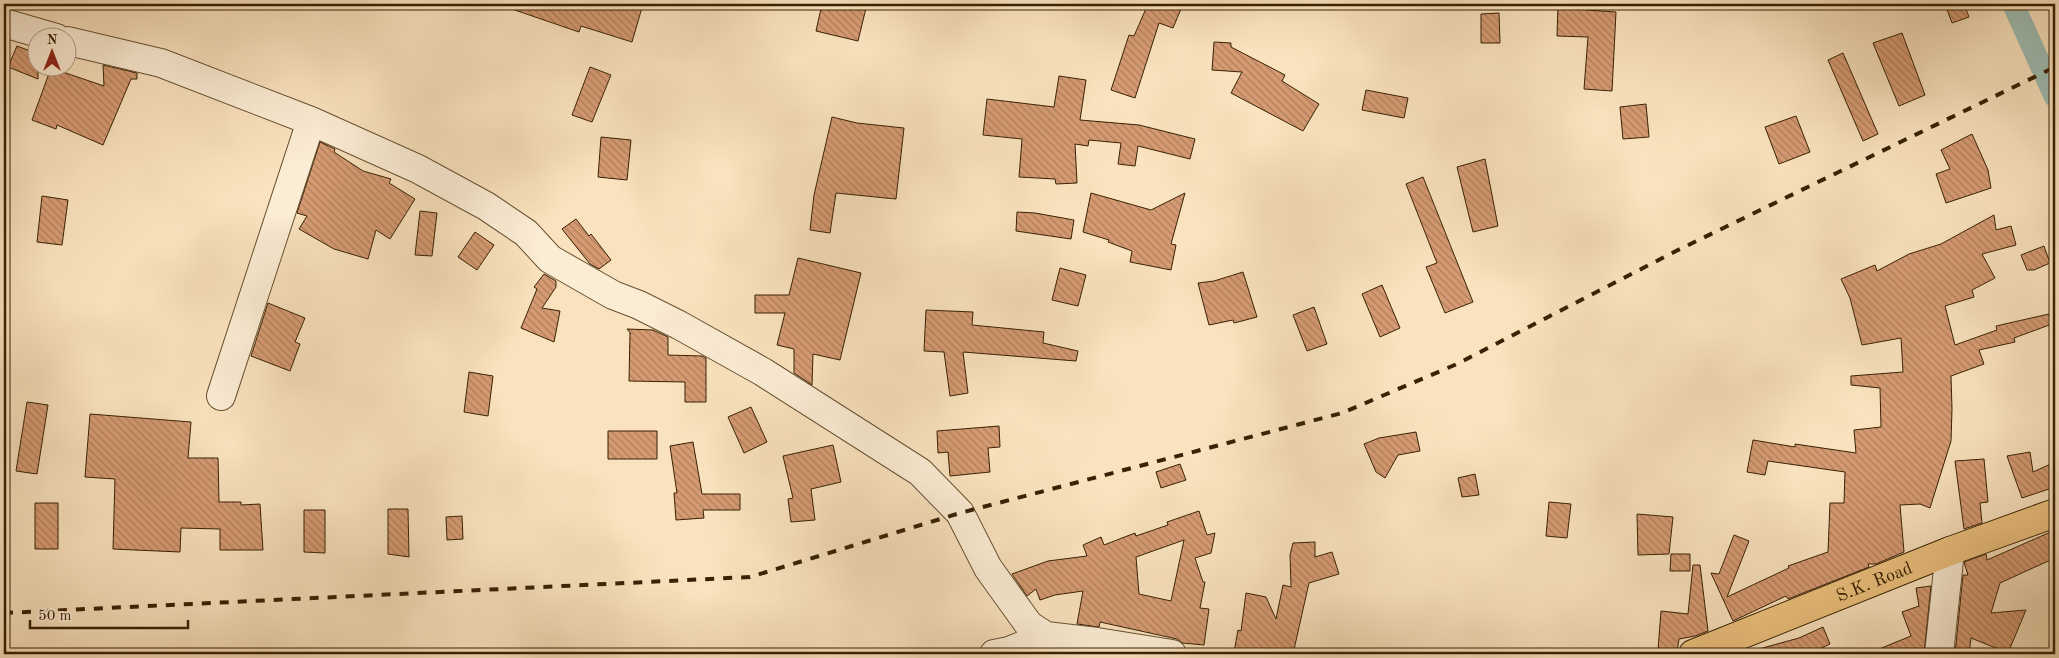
<svg xmlns="http://www.w3.org/2000/svg" width="2059" height="658" viewBox="0 0 2059 658" font-family="'Old Standard TT',serif">
<style>
.lines{fill:none;stroke-linecap:round;stroke-linejoin:round}
.canal{stroke:#9ebdb3;stroke-width:22}
.building{fill:url(#building-back-hatch);stroke:#382104;fill-rule:evenodd}
.minor-casing{stroke:#685132;stroke-width:30}
.major-casing{stroke:#382104;stroke-width:30}
.minor{stroke:#fbecd4;stroke-width:28}
.major{stroke:#ecc17e;stroke-width:28}
.rail{stroke:#382104;stroke-width:4;stroke-dasharray:9 9;stroke-linecap:butt}
.labels{text-anchor:middle;stroke-width:4.5;stroke-linejoin:round;paint-order:stroke}
.street-label{font-size:18px;fill:#382104;stroke:#fbecd4}
</style>
<defs>
<pattern id="building-back-hatch" width="6" height="6" patternUnits="userSpaceOnUse" patternTransform="scale(1.25)"><rect width="6" height="6" fill="#d69b73"/><path d="M-1 5l2 2M0 0l6 6M5-1l2 2" fill="none" stroke="#af7e5c"/></pattern>
</defs>
<rect width="100%" height="100%" fill="#f9e2bd"/>
<filter id="stains"><feTurbulence type="fractalNoise" baseFrequency=".004" numOctaves="4"/><feColorMatrix values="0 0 0 0 .2 0 0 0 0 .09 0 0 0 0 .02 0 0 0 .5 -.17"/></filter>
<radialGradient id="worn" r=".72"><stop offset=".6" stop-color="#630" stop-opacity="0"/><stop offset="1" stop-color="#630" stop-opacity=".3"/></radialGradient>
<g class="lines">
<path class="canal" d="M 2013,4 L 2055,97"/>
</g>
<path class="building" d="M 507,4 L 643,4 L 632,42 L 581,26 L 579,32 L 506,7 Z
M 822,4 L 867,4 L 858,41 L 816,31 Z
M 1148,4 L 1183,4 L 1173,28 L 1159,23 L 1135,98 L 1111,90 L 1129,35 L 1134,36 Z
M 1558,4 L 1587,4 L 1587,10 L 1616,12 L 1612,91 L 1584,89 L 1588,37 L 1557,36 Z
M 1945,4 L 1964,4 L 1969,17 L 1952,23 Z
M 1499,13 L 1500,43 L 1481,43 L 1481,14 Z
M 1902,33 L 1925,95 L 1899,106 L 1873,43 Z
M 1214,42 L 1231,43 L 1231,47 L 1285,75 L 1282,81 L 1319,104 L 1303,131 L 1231,93 L 1242,72 L 1212,70 Z
M 17,46 L 38,54 L 38,79 L 8,67 Z
M 1843,53 L 1878,134 L 1863,141 L 1828,60 Z
M 103,65 L 137,73 L 137,79 L 131,79 L 103,145 L 57,125 L 56,129 L 32,120 L 51,68 L 104,86 Z
M 590,67 L 611,75 L 592,122 L 572,115 Z
M 1059,76 L 1086,80 L 1080,120 L 1139,125 L 1195,139 L 1190,159 L 1138,146 L 1135,166 L 1118,164 L 1121,143 L 1089,140 L 1088,146 L 1075,144 L 1077,183 L 1056,184 L 1055,179 L 1019,177 L 1022,139 L 983,135 L 987,99 L 1054,107 Z
M 1366,90 L 1408,98 L 1404,118 L 1362,110 Z
M 1646,104 L 1649,137 L 1623,139 L 1620,107 Z
M 1796,116 L 1810,152 L 1779,164 L 1765,127 Z
M 832,117 L 857,123 L 904,128 L 896,199 L 836,193 L 830,233 L 810,230 L 814,195 Z
M 1972,134 L 1988,170 L 1991,188 L 1946,203 L 1936,174 L 1950,169 L 1941,150 Z
M 601,137 L 631,140 L 627,180 L 598,177 Z
M 320,142 L 335,149 L 334,152 L 363,171 L 391,179 L 389,183 L 415,199 L 390,239 L 376,230 L 368,259 L 334,249 L 299,229 L 307,216 L 297,213 Z
M 1485,159 L 1498,226 L 1473,232 L 1457,167 Z
M 1423,177 L 1473,302 L 1445,313 L 1426,267 L 1437,263 L 1406,184 Z
M 1091,193 L 1151,210 L 1185,193 L 1171,244 L 1176,245 L 1171,270 L 1130,262 L 1132,251 L 1108,242 L 1109,240 L 1083,232 Z
M 42,196 L 68,200 L 62,245 L 37,242 Z
M 420,211 L 437,213 L 432,256 L 415,255 Z
M 1017,212 L 1035,213 L 1074,220 L 1071,239 L 1016,231 Z
M 1994,215 L 1996,230 L 2011,226 L 2016,245 L 1982,254 L 1995,278 L 1972,290 L 1974,297 L 1945,306 L 1955,345 L 1997,330 L 1996,326 L 2049,314 L 2052,324 L 2014,338 L 2015,342 L 1979,350 L 1984,364 L 1951,376 L 1952,409 L 1951,441 L 1930,508 L 1920,504 L 1900,505 L 1904,552 L 1876,564 L 1868,564 L 1869,567 L 1788,599 L 1786,596 L 1733,621 L 1711,573 L 1719,574 L 1734,535 L 1749,541 L 1727,597 L 1789,568 L 1788,566 L 1828,552 L 1830,503 L 1844,503 L 1845,472 L 1768,461 L 1765,475 L 1747,472 L 1753,440 L 1795,447 L 1795,444 L 1856,453 L 1854,430 L 1881,427 L 1880,388 L 1851,385 L 1851,376 L 1903,372 L 1901,338 L 1862,345 L 1850,298 L 1841,279 L 1875,265 L 1877,271 L 1909,254 L 1941,244 Z
M 576,219 L 589,236 L 591,234 L 611,260 L 599,269 L 590,264 L 562,229 Z
M 475,232 L 494,245 L 477,270 L 458,257 Z
M 2044,246 L 2050,263 L 2034,270 L 2027,270 L 2021,255 Z
M 798,258 L 861,273 L 840,360 L 813,354 L 812,385 L 794,373 L 794,349 L 777,345 L 785,313 L 755,313 L 755,295 L 789,295 Z
M 1060,268 L 1086,275 L 1078,306 L 1052,300 Z
M 1243,272 L 1257,317 L 1234,323 L 1233,320 L 1209,325 L 1198,283 L 1214,281 Z
M 544,274 L 556,281 L 556,287 L 542,308 L 560,311 L 554,342 L 521,328 L 537,289 L 534,287 Z
M 1382,285 L 1400,328 L 1380,337 L 1362,294 Z
M 268,303 L 305,318 L 295,342 L 300,344 L 290,371 L 251,356 Z
M 1314,307 L 1327,344 L 1307,351 L 1293,315 Z
M 926,310 L 973,312 L 972,325 L 1044,332 L 1043,343 L 1078,351 L 1076,361 L 963,352 L 968,393 L 950,396 L 944,352 L 924,351 Z
M 627,329 L 653,330 L 668,337 L 668,355 L 702,356 L 706,358 L 706,402 L 685,402 L 685,382 L 629,381 L 630,333 L 631,334 Z
M 469,372 L 493,376 L 488,416 L 464,412 Z
M 27,402 L 48,405 L 37,474 L 16,471 Z
M 751,407 L 767,442 L 744,453 L 728,417 Z
M 90,414 L 191,422 L 188,458 L 218,458 L 219,502 L 241,502 L 241,505 L 260,504 L 263,550 L 220,550 L 220,529 L 181,528 L 180,552 L 113,549 L 115,479 L 85,477 Z
M 999,426 L 1000,447 L 988,448 L 990,472 L 950,476 L 948,452 L 938,453 L 937,431 Z
M 608,431 L 657,431 L 657,459 L 608,459 Z
M 1416,432 L 1420,451 L 1398,455 L 1385,478 L 1376,472 L 1364,444 L 1379,438 Z
M 693,442 L 702,494 L 740,494 L 740,510 L 703,510 L 704,518 L 676,520 L 674,493 L 677,493 L 670,446 Z
M 833,445 L 841,482 L 811,489 L 815,520 L 791,522 L 788,499 L 793,498 L 783,456 Z
M 2030,452 L 2033,472 L 2055,462 L 2055,487 L 2022,498 L 2007,456 Z
M 1984,459 L 1988,502 L 1980,503 L 1982,523 L 1964,529 L 1955,461 Z
M 1180,464 L 1186,480 L 1161,488 L 1156,472 Z
M 1475,474 L 1479,495 L 1462,497 L 1458,478 Z
M 1549,502 L 1571,504 L 1567,538 L 1546,536 Z
M 35,503 L 58,503 L 58,549 L 35,549 Z
M 388,509 L 408,509 L 409,557 L 388,554 Z
M 304,510 L 325,510 L 325,553 L 304,552 Z
M 1199,511 L 1207,535 L 1215,533 L 1211,553 L 1195,558 L 1203,582 L 1205,582 L 1200,608 L 1209,609 L 1204,645 L 1182,643 L 1177,639 L 1100,622 L 1099,627 L 1077,624 L 1083,591 L 1055,595 L 1040,600 L 1036,589 L 1027,596 L 1012,574 L 1048,561 L 1087,556 L 1083,545 L 1101,537 L 1104,545 L 1135,533 L 1136,536 L 1168,525 L 1167,522 ZM 1184,540 L 1171,601 L 1139,594 L 1136,557 Z
M 1637,514 L 1673,517 L 1669,554 L 1638,555 Z
M 462,516 L 463,539 L 447,540 L 446,517 Z
M 2055,530 L 2055,558 L 2000,583 L 1991,613 L 2026,610 L 2008,653 L 1971,638 L 1969,654 L 1955,654 L 1963,575 L 1968,575 L 1964,562 L 1986,554 L 1987,560 Z
M 1315,542 L 1315,557 L 1332,552 L 1339,574 L 1309,583 L 1293,654 L 1244,654 L 1234,652 L 1238,630 L 1241,631 L 1246,593 L 1266,597 L 1276,619 L 1283,585 L 1291,587 L 1290,555 L 1293,543 Z
M 1671,554 L 1690,554 L 1690,571 L 1670,571 Z
M 1693,565 L 1700,565 L 1708,631 L 1695,636 L 1679,639 L 1677,652 L 1658,650 L 1661,611 L 1688,614 Z
M 1931,586 L 1924,654 L 1867,654 L 1911,636 L 1902,612 L 1919,606 L 1916,588 Z
M 1823,627 L 1830,644 L 1808,654 L 1760,654 L 1759,649 L 1799,638 Z"/>
<g class="lines">
<defs>
<path id="minor" d="M 4,23 L 56,38
M 68,41 L 161,63 L 311,121 L 418,169 L 486,206 L 526,233 L 550,259 L 613,295 L 639,305 L 679,325 L 763,372 L 920,472 L 960,513 L 988,568 L 1029,625 L 1046,636 L 1097,642 L 1172,654
M 221,396 L 311,121
M 994,654 L 1009,651 L 1046,636
M 1939,654 L 1950,551"/>
<g id="major">
<path id="s1" d="M 1693,654 L 1950,551 L 2055,513"/>
</g>
</defs>
<use href="#minor" class="minor-casing"/>
<use href="#major" class="major-casing"/>
<use href="#minor" class="minor"/>
<use href="#major" class="major"/>
<path class="rail" d="M 4,613 L 750,577 L 960,513 L 1342,413 L 1457,364 L 1676,251 L 2055,67"/>
</g>
<g class="labels">
<g class="street-label">
<text dy="6" stroke="none"><textPath href="#s1" startOffset="195">S.K. Road</textPath></text>
</g>
</g>
<rect width="2059" height="658" fill="none" stroke="#f9e2bd" stroke-width="20"/>
<rect x="5" y="5" width="2049" height="648" fill="none" stroke="#382104" stroke-width="2.5"/>
<rect x="10" y="10" width="2039" height="638" fill="none" stroke="#382104"/>
<g transform="translate(52 52)"><circle r="24" fill="#fbecd4" stroke="#ad9b81"/>
<path d="M0-4L9 19L0 12L-9 19Z" fill="#8f2418"/>
<text y="-8" font-size="14" font-weight="bold" text-anchor="middle" fill="#382104">N</text>
</g>
<path d="M30 620v8h158v-8" fill="none" stroke="#382104" stroke-width="2.5"/>
<text x="38" y="620" font-size="15" fill="#382104" stroke="#fbecd4" stroke-width="4" paint-order="stroke">50 m</text>
<rect width="100%" height="100%" filter="url(#stains)"/>
<rect width="100%" height="100%" fill="url(#worn)"/>
</svg>
